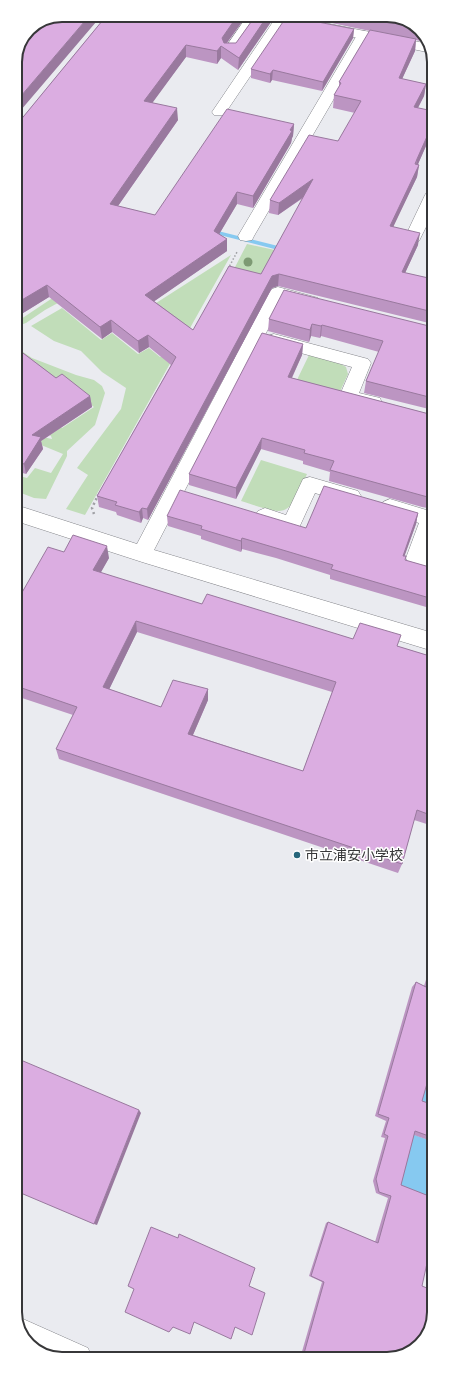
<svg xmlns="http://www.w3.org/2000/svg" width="449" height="1374" viewBox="0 0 449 1374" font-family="'Archivo Narrow','Noto Sans JP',sans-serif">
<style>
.green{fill:#c1ddb9}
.water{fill:#86c9f0}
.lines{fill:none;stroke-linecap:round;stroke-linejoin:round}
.stream{fill:#86c9f0;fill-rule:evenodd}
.street-casing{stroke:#85868b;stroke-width:1}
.secondary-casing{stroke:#85868b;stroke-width:1}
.path-far1{stroke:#9fa0a4;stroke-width:1.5;stroke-dasharray:1.5 2;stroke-linecap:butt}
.path{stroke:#9fa0a4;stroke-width:2.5;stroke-dasharray:2 3;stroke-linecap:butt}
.street{fill:#fff;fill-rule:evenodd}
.secondary{fill:#fff;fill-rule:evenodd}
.tree{fill:#7d9a73}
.wall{fill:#bc95c2;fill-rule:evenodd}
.shaded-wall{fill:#99799e}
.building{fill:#dbade1;stroke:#99799e;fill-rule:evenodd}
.poi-dot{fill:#27667b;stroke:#fff;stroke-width:1.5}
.labels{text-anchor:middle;stroke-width:3;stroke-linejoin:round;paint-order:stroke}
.poi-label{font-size:14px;fill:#373739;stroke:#fff;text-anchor:start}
.rim{fill:none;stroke:#373739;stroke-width:2}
</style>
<rect width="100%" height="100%" fill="#eaebf0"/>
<path class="green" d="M 247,244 L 275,250 L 261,278 L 233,271 Z
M 231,255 L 85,515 L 66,509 L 88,475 L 77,468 L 121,409 L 126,388 L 102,372 L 81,351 L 54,341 L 31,326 L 62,308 L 101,340 L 112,333 L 138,354 L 149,348 L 160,357 L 177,346 L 153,305 Z
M 99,267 L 102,279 L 45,310 L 26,323 L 15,327 L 15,320 L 18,321 Z
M 20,350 L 32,358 L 76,375 L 94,380 L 102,386 L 105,393 L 95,425 L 67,451 L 67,456 L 46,499 L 34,498 L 16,491 L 16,475 L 27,478 L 35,468 L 51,473 L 63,454 L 29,440 L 33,435 L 52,439 L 51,436 L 37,427 L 50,419 L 62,428 L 94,407 L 63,384 L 15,355 Z
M 309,355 L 339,363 L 346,367 L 348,374 L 338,396 L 295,384 Z
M 261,460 L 307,474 C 287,519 288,516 241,501 Z"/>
<path class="water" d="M 434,1049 L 434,1110 L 419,1104 Z
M 412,1134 L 434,1142 L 434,1201 L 398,1186 Z"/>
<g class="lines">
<path class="stream" d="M 210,229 L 286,248 L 289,250 L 286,252 L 208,232 L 207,231 Z"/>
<defs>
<path id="street" d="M 248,15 L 262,15 L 235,54 L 225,54 L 223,51 Z
M 281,15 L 287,16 L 289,19 L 226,112 L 224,115 L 214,115 L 212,112 L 277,16 Z
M 364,31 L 369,32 L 371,35 L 254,236 L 252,240 L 246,241 L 240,240 L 238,236 L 357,35 L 359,32 Z
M 433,190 L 433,213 L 419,241 L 413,242 L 407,241 L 405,237 L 425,195 L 427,192 Z
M 278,287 L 318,298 L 321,302 L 318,306 L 312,308 L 283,300 L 154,550 L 433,633 L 433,651 L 142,562 L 16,521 L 16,505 L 137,544 L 269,293 L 272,289 Z
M 274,334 L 368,359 L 371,363 L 359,393 L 380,398 L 382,403 L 380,408 L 373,410 L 342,402 L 339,397 L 352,367 L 268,344 L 265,340 L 268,336 Z
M 310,477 L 358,491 L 361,496 L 358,501 L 351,504 L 315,493 L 298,530 L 291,532 L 258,521 L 255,516 L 258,511 L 265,508 L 286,515 L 303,479 Z
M 390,499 L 433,512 L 433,540 L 428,554 L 433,556 L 433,572 L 409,564 L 406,558 L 419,523 L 383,512 L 380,507 L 383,502 Z
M 23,1319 L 88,1348 L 92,1359 L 59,1359 L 31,1347 L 17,1324 L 17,1322 Z"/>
<path id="secondary" d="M 258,15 L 285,15 L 429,44 L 432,53 L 265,19 L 260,18 Z"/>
</defs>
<use href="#street" class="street-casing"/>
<use href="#secondary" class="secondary-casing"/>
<path class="path-far1" d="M 228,269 L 237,252"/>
<path class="path" d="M 94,514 L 92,508 L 98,495"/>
<use href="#street" class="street"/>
<use href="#secondary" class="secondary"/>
</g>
<circle class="tree" cx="248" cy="262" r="4.5"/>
<path class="wall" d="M 107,15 L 247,15 L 227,43 L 236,43 L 256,15 L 272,15 L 271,22 L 238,70 L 221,58 L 217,64 L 186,57 L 152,102 L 178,120 L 118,206 L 155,215 L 294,124 L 293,136 L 292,138 L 291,143 L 253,208 L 237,204 L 219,234 L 227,239 L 227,251 L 154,301 L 193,330 L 261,274 L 303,198 L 278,215 L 269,213 L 270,200 L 338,141 L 355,113 L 333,108 L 334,95 L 339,87 L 339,82 L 370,31 L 293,15 L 355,15 L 418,27 L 423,35 L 420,41 L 416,40 L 415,51 L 402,79 L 426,84 L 424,96 L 418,108 L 433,111 L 433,130 L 418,164 L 419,165 L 417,177 L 393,226 L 418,245 L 405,273 L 433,279 L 433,324 L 278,286 L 272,288 L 148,520 L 143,518 L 141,523 L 117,515 L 116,512 L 99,507 L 97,496 L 171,365 L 149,347 L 139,353 L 112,332 L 102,339 L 49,297 L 15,318 L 19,122 Z
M 354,29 L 353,38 L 322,91 L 272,80 L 270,83 L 251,78 L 251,69 Z
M 269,319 L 433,327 L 433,410 L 364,393 L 366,381 L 379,352 L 321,336 L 320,338 L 311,336 L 309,342 L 268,331 Z
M 303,344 L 302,355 L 292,378 L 433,415 L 433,509 L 422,507 L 329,481 L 330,472 L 303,464 L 303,461 L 261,449 L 236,499 L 189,485 L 189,474 Z
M 15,347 L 56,378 L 90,396 L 92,407 L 41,441 L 43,449 L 26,474 L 16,471 Z
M 418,513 L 416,524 L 404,556 L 405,560 L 433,568 L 433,609 L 330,579 L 330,575 L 276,558 L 242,549 L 241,552 L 201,539 L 201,536 L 168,526 L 167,516 L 306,528 Z
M 64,552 L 109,558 L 100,573 L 202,604 L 353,639 L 397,646 L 433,657 L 433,826 L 414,820 L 402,864 L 398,873 L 59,759 L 56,749 L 73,715 L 16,696 L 16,603 ZM 137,632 L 332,692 L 303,771 L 193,735 L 208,700 L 208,689 L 161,707 L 109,689 Z
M 434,954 L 434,1059 L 422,1101 L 434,1105 L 434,1142 L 414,1135 L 401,1185 L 422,1286 L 303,1357 L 301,1355 L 322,1282 L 309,1276 L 326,1223 L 328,1222 L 375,1242 L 388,1198 L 376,1193 L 373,1181 L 385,1138 L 381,1137 L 386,1121 L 375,1116 L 412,987 L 416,982 L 424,986 Z"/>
<path class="shaded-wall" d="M 90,15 L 102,15 L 15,117 L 15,103 Z
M 238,15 L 247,15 L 223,48 L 222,38 Z
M 268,15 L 272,15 L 271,22 L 238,70 L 239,58 Z
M 354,29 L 353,38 L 322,91 L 323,82 Z
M 421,33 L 423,35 L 420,41 Z
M 416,39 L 415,51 L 397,90 L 399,78 Z
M 186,45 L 186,57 L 145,113 L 144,101 Z
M 221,46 L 221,58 L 217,64 L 217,51 Z
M 273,70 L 272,80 L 270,83 L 270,74 Z
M 426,84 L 424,96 L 412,119 L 414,107 Z
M 177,108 L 178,120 L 111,216 L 110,204 Z
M 433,123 L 433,130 L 415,171 L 417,159 Z
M 294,124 L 293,136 L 292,138 L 291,143 L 253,208 L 253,196 Z
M 419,165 L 417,177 L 388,238 L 390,226 Z
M 313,179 L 312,191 L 278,215 L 279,203 Z
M 237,192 L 237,204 L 214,243 L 214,231 Z
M 420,233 L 418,245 L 400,284 L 402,272 Z
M 227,239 L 227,251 L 146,307 L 145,295 Z
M 279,274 L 278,286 L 272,288 L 148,520 L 147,509 L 272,276 Z
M 47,285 L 49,297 L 15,318 L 15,304 Z
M 111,320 L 112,332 L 102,339 L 100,327 Z
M 312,324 L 311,336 L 309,342 L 310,330 Z
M 322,325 L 321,336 L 320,338 L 321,326 Z
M 148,335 L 149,347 L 139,353 L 138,341 Z
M 303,344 L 302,355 L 287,388 L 288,377 Z
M 90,396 L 92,407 L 41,441 L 43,449 L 26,474 L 24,464 L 32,435 Z
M 262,438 L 261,449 L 236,499 L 236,488 Z
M 142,508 L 143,518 L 141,523 L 139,512 Z
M 418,513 L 416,524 L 401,566 L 403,556 Z
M 242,538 L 242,549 L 241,552 L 241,541 Z
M 107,546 L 109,558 L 95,583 L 93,570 Z
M 136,621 L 137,632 L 105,698 L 103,687 Z
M 208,689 L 208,700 L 189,744 L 188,734 Z
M 139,1110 L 141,1113 L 97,1225 L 94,1224 Z"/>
<path class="building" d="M 62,15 L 90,15 L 15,103 L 15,60 L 29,29 Z
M 107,15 L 238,15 L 222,38 L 224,43 L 236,43 L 256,15 L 268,15 L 239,58 L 221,46 L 217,51 L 186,45 L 144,101 L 177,108 L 110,204 L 155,215 L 227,109 L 294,124 L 290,130 L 292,131 L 253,196 L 237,192 L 214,231 L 227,239 L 145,295 L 193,330 L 229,266 L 261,274 L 313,179 L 279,203 L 270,200 L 309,135 L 338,141 L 361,101 L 334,95 L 341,83 L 339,82 L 370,30 L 416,39 L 399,78 L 426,84 L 414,107 L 433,111 L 433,123 L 417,159 L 415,164 L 419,165 L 390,226 L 420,233 L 402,272 L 433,279 L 433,312 L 279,274 L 272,276 L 147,509 L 142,508 L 139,512 L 115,505 L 117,502 L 97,496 L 176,357 L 148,335 L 138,341 L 111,320 L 100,327 L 47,285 L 15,304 L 15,122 L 19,122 Z
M 355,15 L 390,15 L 418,27 L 418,28 Z
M 287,16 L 354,29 L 323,82 L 273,70 L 270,74 L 251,69 Z
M 284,290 L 433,327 L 433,398 L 366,381 L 383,341 L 322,325 L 321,326 L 312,324 L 310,330 L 269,319 Z
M 262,333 L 303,344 L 288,377 L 433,415 L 433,498 L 424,496 L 330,470 L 334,461 L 304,453 L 305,450 L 262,438 L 236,488 L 189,474 Z
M 15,347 L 56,378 L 62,374 L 90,396 L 32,435 L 41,437 L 24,464 L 16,461 Z
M 324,486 L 418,513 L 403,556 L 406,556 L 405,560 L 433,568 L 433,599 L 331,569 L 333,565 L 276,548 L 242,538 L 241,541 L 201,529 L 202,526 L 167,516 L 180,490 L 306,528 Z
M 73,535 L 107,546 L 93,570 L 202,604 L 207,594 L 353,639 L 360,623 L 401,635 L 397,646 L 433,657 L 433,816 L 417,810 L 402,864 L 56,749 L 77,707 L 16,686 L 16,603 L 48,547 L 64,552 ZM 136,621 L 336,682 L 303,771 L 188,734 L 208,689 L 173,680 L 161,707 L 103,687 Z
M 434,961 L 434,1059 L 422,1101 L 434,1105 L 434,1138 L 415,1131 L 401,1185 L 434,1198 L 434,1231 L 422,1286 L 434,1291 L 434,1312 L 424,1341 L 399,1357 L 305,1358 L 303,1357 L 324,1282 L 311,1276 L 328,1222 L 378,1243 L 391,1196 L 379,1192 L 376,1179 L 388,1136 L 384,1134 L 389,1118 L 378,1114 L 416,982 L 426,987 Z
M 16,1058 L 139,1110 L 94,1224 L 16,1191 Z
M 151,1227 L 178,1238 L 179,1234 L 255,1268 L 249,1286 L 265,1293 L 252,1335 L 235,1327 L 231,1339 L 194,1322 L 190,1334 L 173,1327 L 169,1332 L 125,1312 L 134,1289 L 128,1286 Z"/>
<circle class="poi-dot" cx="297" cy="855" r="4"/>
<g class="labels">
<g class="poi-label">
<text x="305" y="860">市立浦安小学校</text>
</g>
</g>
<path d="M0 0H449V1374H0ZM62 22H387A40 40 0 0 1 427 62V1312A40 40 0 0 1 387 1352H62A40 40 0 0 1 22 1312V62A40 40 0 0 1 62 22Z" fill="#fff" fill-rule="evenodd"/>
<path class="rim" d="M62 22H387A40 40 0 0 1 427 62V1312A40 40 0 0 1 387 1352H62A40 40 0 0 1 22 1312V62A40 40 0 0 1 62 22Z"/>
</svg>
